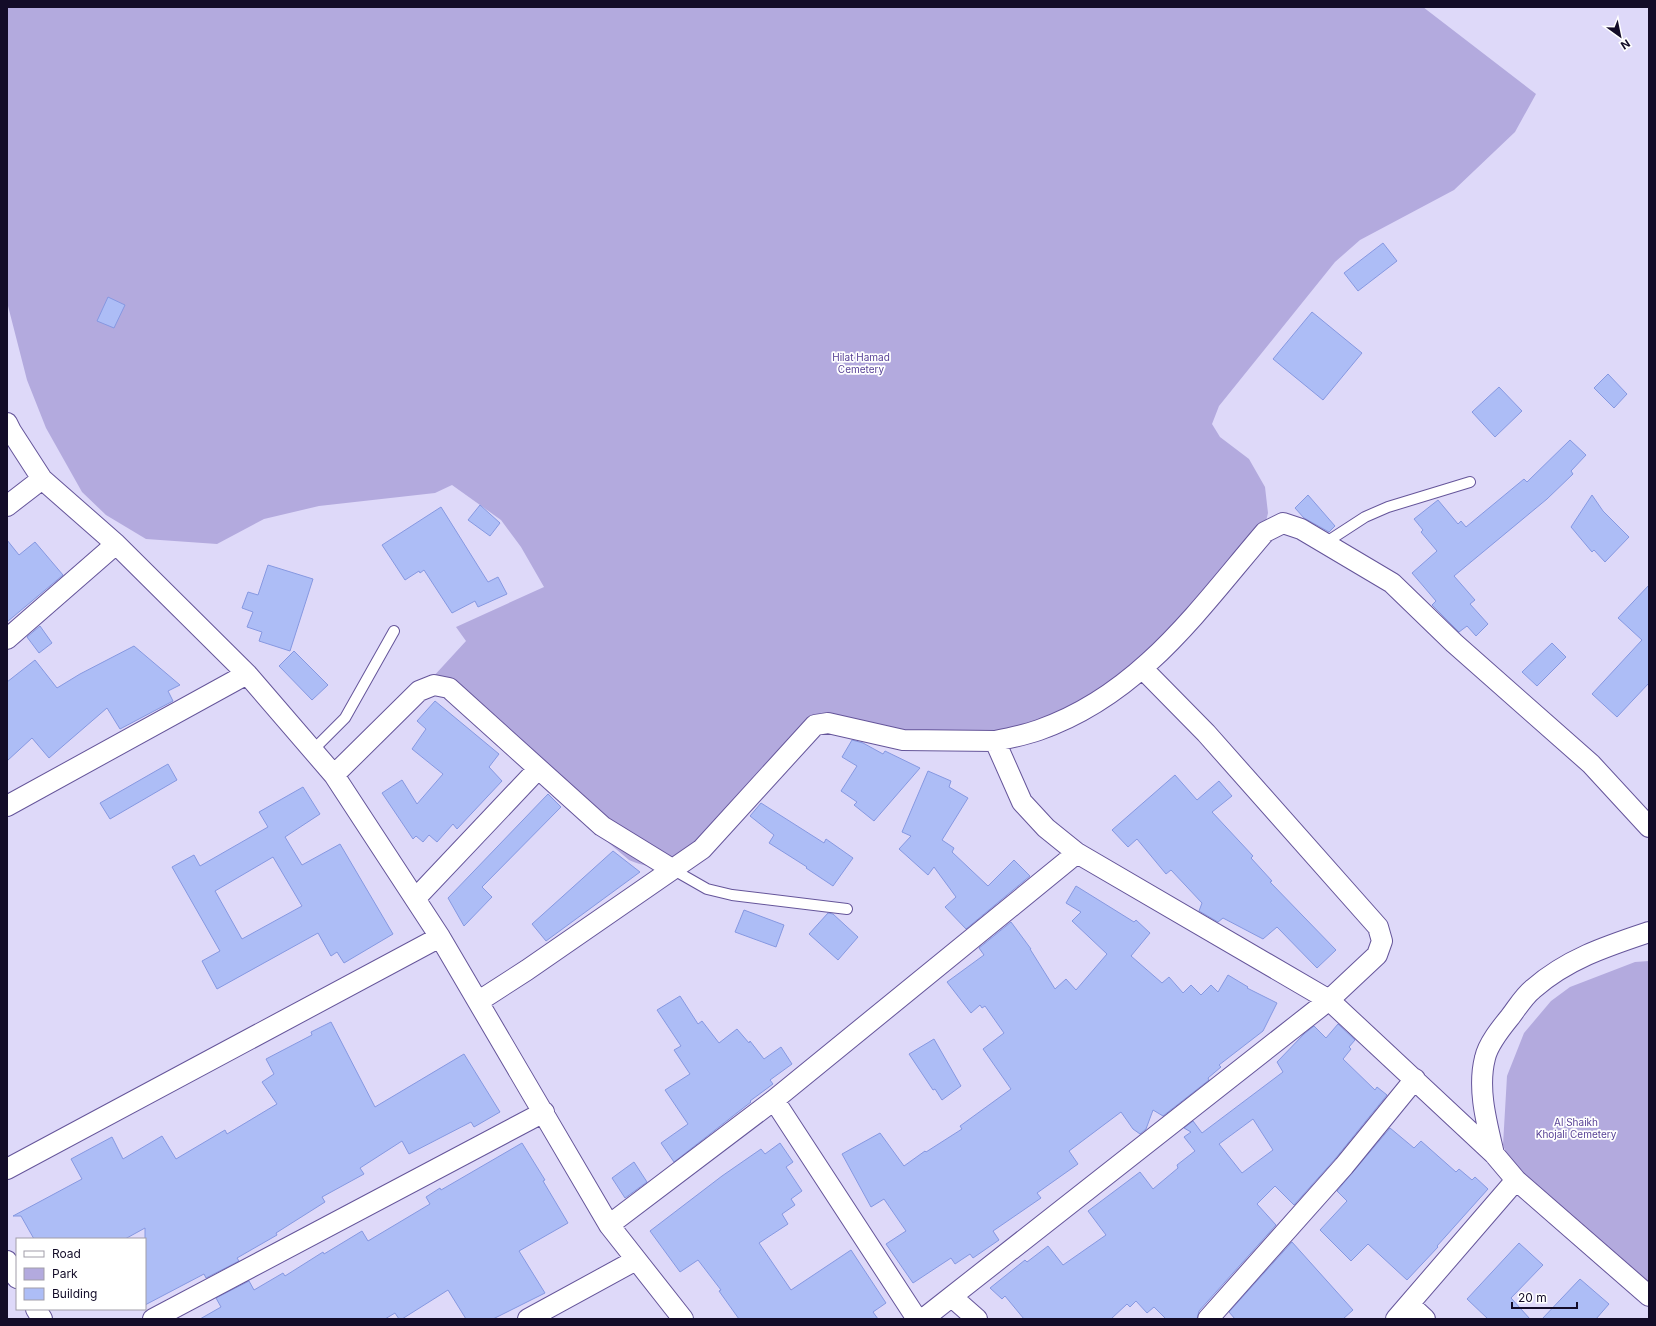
<svg xmlns="http://www.w3.org/2000/svg" width="1656" height="1326" viewBox="0 0 1656 1326" font-family="Inter,sans-serif">
<style>
.green{fill:#b3aade}
.building{fill:#adbdf6;stroke:#8698e1;fill-rule:evenodd}
.lines{fill:none;stroke-linecap:round;stroke-linejoin:round}
.lane-casing{stroke:#65559a;stroke-width:12}
.street-casing{stroke:#65559a;stroke-width:22}
.lane{stroke:#fff;stroke-width:10}
.street{stroke:#fff;stroke-width:20}
.labels{text-anchor:middle;stroke-width:3.5;stroke-linejoin:round;paint-order:stroke}
.park-label{font-size:10px;fill:#574196;stroke:#fff}
</style>
<rect width="100%" height="100%" fill="#ded9f9"/>
<path class="green" d="M 7,7 L 1423,7 L 1536,94 L 1515,132 L 1454,190 L 1360,240 L 1335,262 L 1219,406 L 1212,424 L 1220,437 L 1249,459 L 1265,487 L 1268,513 L 1262,538 L 1136,680 L 1052,737 L 1015,742 L 898,742 L 811,715 L 681,859 C 658,866 652,870 629,860 L 553,796 L 448,690 L 432,678 L 466,641 L 456,627 L 544,587 L 521,547 L 501,520 L 452,485 L 435,493 L 319,506 L 264,519 L 217,544 L 146,539 L 106,515 L 82,492 L 46,428 L 27,380 L 7,302 Z
M 1649,961 L 1649,1289 L 1513,1169 L 1503,1145 L 1507,1076 L 1524,1033 L 1551,1001 L 1570,987 L 1635,962 Z"/>
<path class="building" d="M 1383,243 L 1397,261 L 1358,291 L 1344,273 Z
M 108,297 L 125,305 L 114,328 L 97,321 Z
M 1312,312 L 1362,353 L 1323,400 L 1273,359 Z
M 1608,374 L 1627,394 L 1614,408 L 1594,388 Z
M 1499,387 L 1522,411 L 1495,437 L 1472,412 Z
M 1570,440 L 1586,455 L 1571,471 L 1573,474 L 1547,499 L 1454,576 L 1475,600 L 1470,604 L 1488,624 L 1476,636 L 1467,626 L 1459,632 L 1432,605 L 1436,601 L 1412,573 L 1437,551 L 1421,532 L 1423,530 L 1414,519 L 1438,500 L 1458,524 L 1461,521 L 1466,527 L 1524,479 L 1527,482 Z
M 1308,495 L 1335,526 L 1329,532 L 1304,518 L 1295,508 Z
M 1592,495 L 1603,511 L 1629,537 L 1605,562 L 1594,550 L 1592,552 L 1571,527 Z
M 480,505 L 500,523 L 490,536 L 468,520 Z
M 441,507 L 488,582 L 498,577 L 507,594 L 478,607 L 475,601 L 452,613 L 424,570 L 420,573 L 419,571 L 405,580 L 382,545 Z
M 7,540 L 19,555 L 35,542 L 63,575 L 7,622 Z
M 268,565 L 313,579 L 290,651 L 259,641 L 262,632 L 247,627 L 253,612 L 242,608 L 248,592 L 258,595 Z
M 1649,585 L 1649,683 L 1617,717 L 1592,694 L 1642,640 L 1618,618 Z
M 40,626 L 52,643 L 39,653 L 27,637 Z
M 1552,643 L 1566,657 L 1537,686 L 1522,672 Z
M 134,646 L 180,685 L 168,691 L 173,701 L 120,729 L 107,708 L 49,758 L 32,738 L 7,761 L 7,682 L 35,660 L 57,688 L 80,674 Z
M 294,651 L 328,685 L 312,700 L 279,666 Z
M 435,701 L 499,754 L 489,767 L 502,781 L 457,829 L 453,824 L 437,842 L 429,835 L 423,842 L 416,836 L 413,839 L 382,793 L 402,780 L 417,804 L 443,774 L 412,749 L 426,729 L 417,721 Z
M 852,740 L 863,743 L 883,754 L 885,751 L 920,768 L 874,821 L 854,805 L 857,802 L 841,791 L 857,766 L 842,757 Z
M 168,764 L 177,780 L 110,819 L 100,803 Z
M 928,771 L 951,781 L 949,787 L 968,798 L 942,840 L 954,848 L 952,852 L 988,886 L 1014,860 L 1030,876 L 966,929 L 945,907 L 956,897 L 934,867 L 928,875 L 899,849 L 911,836 L 902,832 Z
M 1175,775 L 1197,800 L 1219,781 L 1232,796 L 1212,812 L 1253,856 L 1251,858 L 1272,881 L 1270,882 L 1336,950 L 1317,968 L 1277,927 L 1263,939 L 1223,918 L 1218,922 L 1199,911 L 1202,903 L 1171,870 L 1166,874 L 1137,839 L 1128,847 L 1112,830 Z
M 303,787 L 320,814 L 285,837 L 302,865 L 340,844 L 393,934 L 344,963 L 337,952 L 331,956 L 318,933 L 217,989 L 202,961 L 220,951 L 172,867 L 194,855 L 200,866 L 268,827 L 259,812 ZM 273,857 L 302,906 L 242,939 L 215,891 Z
M 548,794 L 561,807 L 482,887 L 492,897 L 464,926 L 448,898 Z
M 761,803 L 824,843 L 826,839 L 853,858 L 833,886 L 806,868 L 807,867 L 769,843 L 774,835 L 750,816 Z
M 613,851 L 640,872 L 546,941 L 532,924 Z
M 1076,886 L 1134,922 L 1136,920 L 1150,933 L 1131,956 L 1162,983 L 1169,977 L 1183,993 L 1191,985 L 1201,995 L 1211,985 L 1218,992 L 1228,975 L 1248,987 L 1247,988 L 1277,1003 L 1263,1031 L 1219,1065 L 1221,1067 L 1208,1078 L 1209,1080 L 1163,1116 L 1153,1110 L 1146,1129 L 1140,1134 L 1133,1129 L 1121,1112 L 1069,1151 L 1078,1164 L 1037,1193 L 1041,1198 L 993,1231 L 999,1240 L 973,1258 L 970,1254 L 955,1264 L 951,1258 L 913,1283 L 886,1244 L 906,1231 L 884,1199 L 871,1207 L 842,1154 L 880,1133 L 904,1166 L 925,1151 L 926,1152 L 962,1129 L 960,1126 L 1011,1089 L 983,1049 L 1004,1033 L 985,1006 L 982,1008 L 980,1005 L 971,1013 L 947,982 L 984,955 L 979,948 L 1011,922 L 1031,949 L 1030,949 L 1055,989 L 1066,979 L 1076,990 L 1107,954 L 1072,921 L 1081,912 L 1066,903 Z
M 744,910 L 784,925 L 776,947 L 735,932 Z
M 828,913 L 833,914 L 858,937 L 838,960 L 809,934 Z
M 680,996 L 698,1024 L 702,1021 L 719,1043 L 737,1029 L 749,1043 L 750,1041 L 764,1059 L 781,1047 L 792,1064 L 770,1080 L 773,1084 L 750,1101 L 751,1102 L 674,1162 L 661,1143 L 688,1124 L 665,1090 L 690,1074 L 674,1050 L 681,1046 L 657,1010 Z
M 331,1022 L 375,1107 L 464,1054 L 500,1112 L 474,1127 L 471,1122 L 409,1154 L 402,1141 L 360,1168 L 364,1174 L 322,1197 L 325,1202 L 276,1233 L 277,1235 L 237,1258 L 239,1261 L 206,1278 L 204,1274 L 145,1305 L 145,1228 L 125,1239 L 34,1239 L 21,1216 L 13,1216 L 82,1179 L 71,1159 L 112,1137 L 123,1159 L 162,1136 L 176,1159 L 225,1130 L 227,1134 L 277,1104 L 262,1082 L 274,1074 L 266,1059 L 312,1035 L 311,1032 Z
M 1338,1024 L 1355,1040 L 1349,1047 L 1351,1049 L 1343,1059 L 1375,1090 L 1377,1087 L 1387,1095 L 1335,1159 L 1294,1205 L 1275,1186 L 1257,1204 L 1276,1225 L 1199,1311 L 1197,1319 L 1166,1319 L 1154,1307 L 1147,1313 L 1136,1301 L 1130,1307 L 1127,1304 L 1111,1319 L 1024,1319 L 1005,1296 L 1002,1299 L 990,1288 L 1025,1260 L 1027,1262 L 1048,1246 L 1063,1265 L 1106,1235 L 1088,1211 L 1140,1172 L 1153,1189 L 1178,1168 L 1177,1165 L 1195,1151 L 1184,1137 L 1191,1132 L 1184,1128 L 1193,1121 L 1202,1133 L 1283,1072 L 1277,1062 L 1304,1034 L 1314,1026 L 1326,1038 ZM 1253,1119 L 1273,1150 L 1242,1173 L 1219,1144 Z
M 934,1039 L 961,1086 L 942,1100 L 935,1089 L 933,1090 L 909,1054 Z
M 1390,1128 L 1414,1148 L 1421,1141 L 1456,1172 L 1459,1169 L 1472,1180 L 1475,1177 L 1488,1189 L 1437,1246 L 1438,1247 L 1407,1280 L 1368,1244 L 1351,1261 L 1320,1230 L 1347,1201 L 1337,1191 Z
M 522,1143 L 545,1180 L 543,1181 L 568,1223 L 519,1251 L 545,1293 L 493,1319 L 466,1319 L 448,1290 L 402,1319 L 399,1319 L 395,1313 L 385,1319 L 200,1319 L 221,1307 L 216,1298 L 249,1281 L 254,1290 L 283,1273 L 285,1276 L 323,1252 L 324,1254 L 362,1231 L 368,1241 L 430,1204 L 426,1197 L 440,1188 L 441,1190 Z
M 780,1143 L 793,1162 L 786,1167 L 802,1191 L 791,1199 L 795,1205 L 782,1214 L 788,1224 L 759,1243 L 791,1290 L 851,1250 L 886,1303 L 873,1312 L 878,1319 L 739,1319 L 719,1291 L 721,1290 L 698,1260 L 680,1272 L 650,1231 L 722,1176 L 761,1149 L 765,1154 Z
M 634,1162 L 647,1182 L 625,1198 L 612,1178 Z
M 1292,1242 L 1353,1310 L 1343,1319 L 1235,1319 L 1229,1312 Z
M 1519,1243 L 1543,1265 L 1511,1298 L 1530,1319 L 1488,1319 L 1467,1299 Z
M 1580,1279 L 1609,1304 L 1596,1319 L 1542,1319 Z"/>
<g class="lines">
<defs>
<path id="lane" d="M 1325,543 L 1365,517 L 1388,507 L 1470,482
M 313,750 L 345,718 L 394,631
M 672,869 L 707,889 L 732,895 L 847,909"/>
<path id="street" d="M 7,423 L 11,431 L 42,479 L 116,544 L 247,674 L 334,775 L 440,937 L 609,1225 L 683,1319
M 7,506 L 42,479
M 7,639 L 116,544
M 995,741 C 1010,738 1025,735 1039,730 C 1140,695 1199,609 1265,532 L 1283,523 L 1301,529 L 1392,583 L 1454,643 L 1591,764 L 1649,827
M 334,775 L 419,691 L 434,685 L 449,688 L 602,826 L 672,869
M 7,806 L 247,674
M 415,899 L 538,769
M 479,1001 L 527,970 L 702,849 L 815,725 L 828,723 L 903,740 L 995,741 L 1022,802 L 1046,828 L 1077,853 L 1329,1000 L 1494,1154 L 1516,1180 L 1649,1296
M 774,1100 L 917,1319
M 1494,1154 C 1487,1124 1477,1089 1485,1058 C 1488,1044 1501,1028 1510,1017 C 1517,1008 1524,996 1533,989 C 1567,959 1607,946 1649,932
M 7,1169 L 440,937
M 609,1225 L 774,1100 L 1077,853
M 7,1261 L 17,1278
M 952,1297 L 977,1319
M 1409,1304 L 1425,1319
M 36,1309 L 42,1319
M 153,1319 L 544,1112
M 528,1319 L 636,1260
M 923,1319 L 1329,1000 L 1377,955 L 1382,941 L 1378,927 L 1206,733 L 1143,669
M 1208,1319 L 1344,1166 L 1415,1079
M 1396,1319 L 1516,1180"/>
</defs>
<use href="#lane" class="lane-casing"/>
<use href="#street" class="street-casing"/>
<use href="#lane" class="lane"/>
<use href="#street" class="street"/>
</g>
<g class="labels">
<g class="park-label">
<text x="861" y="361">Hilat Hamad<tspan x="861" dy="12">Cemetery</tspan></text>
<text x="1576" y="1126">Al Shaikh<tspan x="1576" dy="12">Khojali Cemetery</tspan></text>
</g>
</g>
<rect width="1656" height="1326" fill="none" stroke="#130c28" stroke-width="16"/>
<rect x="16" y="1238" width="130" height="72" fill="#ffffff" stroke="#a19ea9"/>
<rect x="24" y="1251" width="20" height="6" fill="#ffffff" stroke="#a19ea9"/>
<text x="52" y="1258" font-size="12" fill="#130c28">Road</text>
<rect x="24" y="1268" width="20" height="12" fill="#b3aade" stroke="#a19ea9"/>
<text x="52" y="1278" font-size="12" fill="#130c28">Park</text>
<rect x="24" y="1288" width="20" height="12" fill="#adbdf6" stroke="#a19ea9"/>
<text x="52" y="1298" font-size="12" fill="#130c28">Building</text>
<g transform="translate(1620 36) rotate(147)" stroke="#ffffff" stroke-width="3" paint-order="stroke">
<path d="M0-3L7 15L0 10L-7 15Z" fill="#130c28"/>
<text y="-6" font-size="11" font-weight="bold" text-anchor="middle" fill="#130c28">N</text>
</g>
<path d="M1512 1302v6h65v-6" fill="none" stroke="#130c28" stroke-width="2"/>
<text x="1518" y="1302" font-size="12" fill="#130c28" stroke="#ffffff" stroke-width="3" paint-order="stroke">20 m</text>
</svg>
